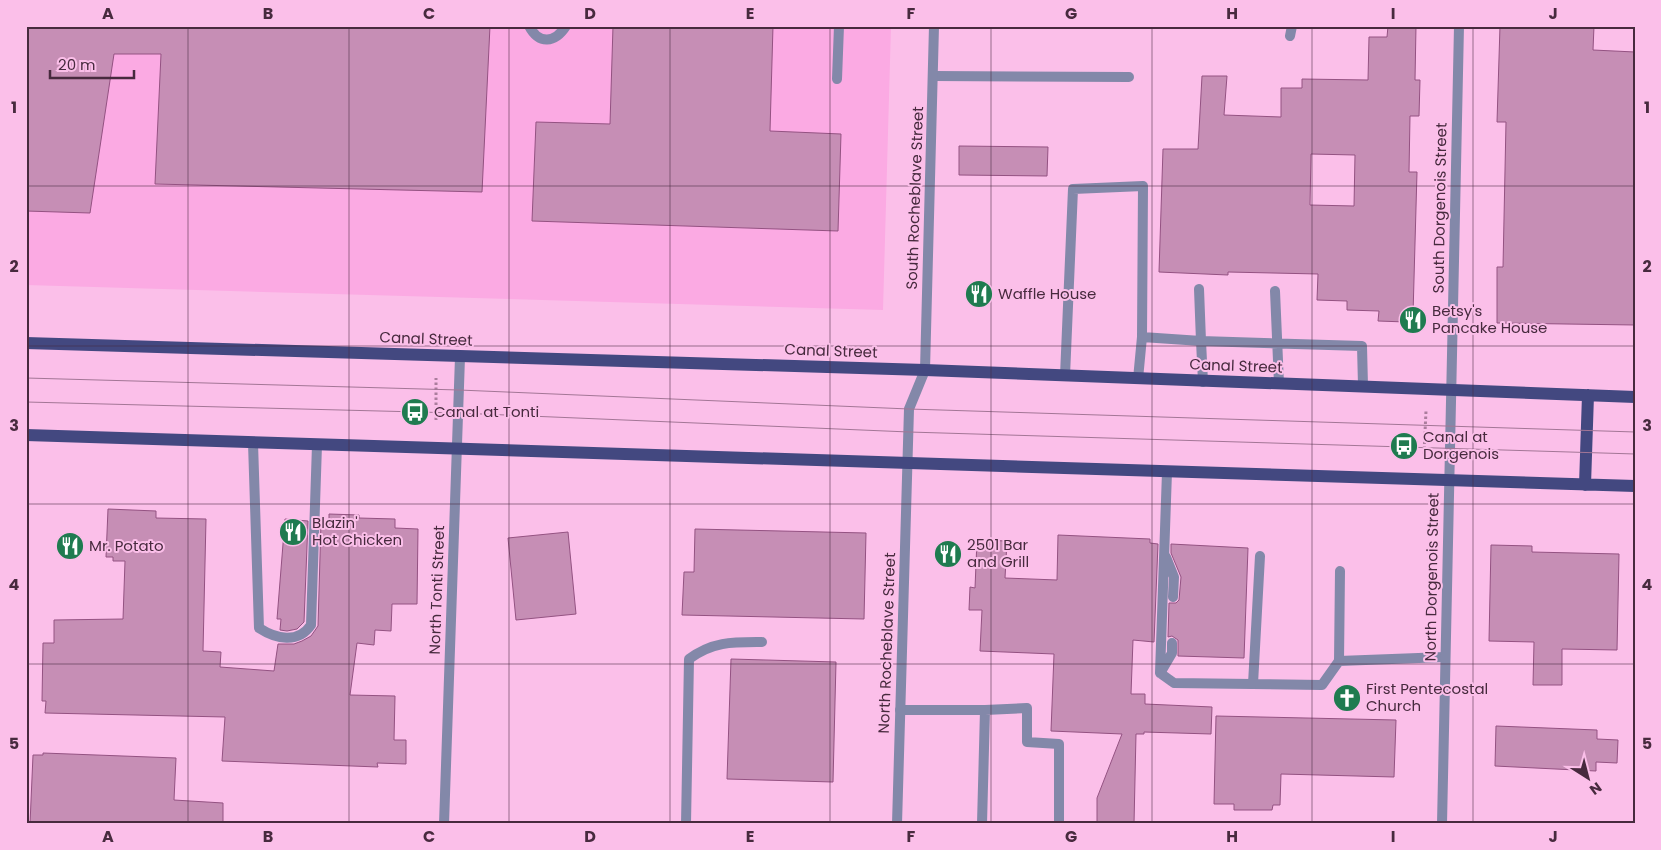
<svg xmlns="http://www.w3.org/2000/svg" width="1661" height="850" viewBox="0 0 1661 850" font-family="Poppins,sans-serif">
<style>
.built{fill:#fbaae3}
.building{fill:#c68eb5;stroke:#945282;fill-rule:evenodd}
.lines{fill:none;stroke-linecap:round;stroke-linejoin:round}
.path{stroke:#ab7d9d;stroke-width:3;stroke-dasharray:2.5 2.5;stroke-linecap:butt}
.lane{stroke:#8388a9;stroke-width:10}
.street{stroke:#8388a9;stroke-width:10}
.primary{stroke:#434880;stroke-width:12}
.tram{stroke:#a37696;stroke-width:1}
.grid{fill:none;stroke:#472a3e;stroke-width:1;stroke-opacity:0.55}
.labels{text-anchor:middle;stroke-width:4;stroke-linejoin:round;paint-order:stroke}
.street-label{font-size:15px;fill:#472a3e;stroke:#fbbfe9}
.poi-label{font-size:15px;fill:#472a3e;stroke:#fbbfe9;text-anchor:start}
.neatline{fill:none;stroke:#472a3e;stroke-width:2}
.grid-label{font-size:16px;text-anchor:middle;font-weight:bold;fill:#472a3e}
</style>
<rect width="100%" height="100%" fill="#fbbfe9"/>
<path class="built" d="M 26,26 L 891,26 L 883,310 L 26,285 Z"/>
<path class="building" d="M 26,26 L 490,26 L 482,192 L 155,184 L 161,54 L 114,54 L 90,213 L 26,211 Z
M 613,26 L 773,26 L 770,131 L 841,134 L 838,231 L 532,221 L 536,122 L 610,124 Z
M 1388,26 L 1416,26 L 1415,80 L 1420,80 L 1419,116 L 1410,116 L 1409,172 L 1417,172 L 1413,315 L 1406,322 L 1378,321 L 1379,311 L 1347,310 L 1347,301 L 1317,300 L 1318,274 L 1228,272 L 1228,275 L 1159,272 L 1163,149 L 1198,149 L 1202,76 L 1227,76 L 1224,115 L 1281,117 L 1281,88 L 1302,88 L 1302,79 L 1368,80 L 1369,37 L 1387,37 ZM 1311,154 L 1355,155 L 1354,206 L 1310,205 Z
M 1500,26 L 1594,26 L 1593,50 L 1635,52 L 1635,325 L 1497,323 L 1497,267 L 1503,267 L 1506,122 L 1497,122 Z
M 959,146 L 1048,147 L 1047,176 L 959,175 Z
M 108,509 L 156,511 L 156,518 L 206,519 L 203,651 L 221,652 L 220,667 L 274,671 L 278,644 L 294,644 L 302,641 L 311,636 L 318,626 L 321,522 L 329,522 L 329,514 L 359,515 L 359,518 L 395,519 L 395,528 L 418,529 L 417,604 L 392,604 L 391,631 L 375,630 L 374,645 L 357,643 L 350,695 L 395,696 L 394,740 L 406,740 L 406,764 L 377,763 L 378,767 L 222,761 L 225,717 L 45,713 L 46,701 L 42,701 L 43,643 L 54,643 L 54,620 L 123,619 L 125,561 L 113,561 L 113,557 L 106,557 Z
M 285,519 L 308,521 L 304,622 L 297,629 L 287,631 L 280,630 L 281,619 L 277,619 Z
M 695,529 L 866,533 L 864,619 L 682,615 L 684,572 L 694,572 Z
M 568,532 L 576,614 L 516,620 L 508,538 Z
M 1058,535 L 1150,539 L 1150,543 L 1158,544 L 1154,642 L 1133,640 L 1131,694 L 1145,694 L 1145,704 L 1212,707 L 1211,734 L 1144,732 L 1144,734 L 1136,734 L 1134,824 L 1097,824 L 1097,798 L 1122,734 L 1051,731 L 1054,654 L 980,651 L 982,610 L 969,610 L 970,587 L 975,588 L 977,540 L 1007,541 L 1005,578 L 1057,580 Z
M 1171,544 L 1248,548 L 1244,658 L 1178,656 L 1178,640 L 1172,636 L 1168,637 L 1169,603 L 1176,603 L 1179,600 L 1181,577 L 1171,553 Z
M 1491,545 L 1532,546 L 1532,552 L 1619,554 L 1617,650 L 1562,649 L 1562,685 L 1533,685 L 1534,642 L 1489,641 Z
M 731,659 L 836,662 L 833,782 L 727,779 Z
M 1216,716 L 1396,720 L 1394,777 L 1281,774 L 1280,805 L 1273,805 L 1272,810 L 1234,810 L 1234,804 L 1214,804 Z
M 1496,726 L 1597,730 L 1597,739 L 1618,740 L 1617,763 L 1596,762 L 1596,771 L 1495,766 Z
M 43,753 L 176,758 L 174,800 L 223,803 L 223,824 L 30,824 L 33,755 L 43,755 Z"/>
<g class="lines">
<path class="path" d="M 436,420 L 436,378
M 1424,454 L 1426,411"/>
<path class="lane" d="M 529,26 C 539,45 555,43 566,26
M 1290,36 L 1292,26
M 934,76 L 1129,77
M 837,79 L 839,26
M 1275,291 L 1279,384
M 1065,376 L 1073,189 L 1143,186 L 1142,337
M 1138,379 L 1142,337 L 1201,341 L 1199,289
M 1203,382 L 1201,341 L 1362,346 L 1363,386
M 253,443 L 259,628 C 276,639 298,644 311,625 L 317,445
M 1166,557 L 1174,577 L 1173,597
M 1340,571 L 1339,661 L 1445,657
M 1162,670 L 1172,653 L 1172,643
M 1160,673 L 1167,472
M 1160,673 L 1174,683 L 1322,685 L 1339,661
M 1253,684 L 1260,556
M 900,710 L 985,710 L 982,824
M 985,710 L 1027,708 L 1027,742 L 1059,744 L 1059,824
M 686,824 L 689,659 C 713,641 734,642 762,642"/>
<path class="street" d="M 444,824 L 460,357
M 897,824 L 909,409 L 925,370 L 934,26
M 1442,824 L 1459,26"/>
<path class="primary" d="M 26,343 L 925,370 L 1635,397
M 26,435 L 1635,486
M 1585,485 L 1588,395"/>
<path class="tram" d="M 26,378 L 459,390 L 909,409 L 1635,432
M 26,402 L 458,413 L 909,432 L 1635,454"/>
</g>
<path class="grid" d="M 188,26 L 188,824M 349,26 L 349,824M 509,26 L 509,824M 670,26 L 670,824M 830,26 L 830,824M 991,26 L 991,824M 1152,26 L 1152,824M 1312,26 L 1312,824M 1473,26 L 1473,824M 26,186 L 1635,186M 26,346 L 1635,346M 26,504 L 1635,504M 26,664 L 1635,664"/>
<defs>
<symbol id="restaurant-disc" viewBox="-11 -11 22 22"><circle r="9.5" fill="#1f7b50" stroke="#fbbfe9"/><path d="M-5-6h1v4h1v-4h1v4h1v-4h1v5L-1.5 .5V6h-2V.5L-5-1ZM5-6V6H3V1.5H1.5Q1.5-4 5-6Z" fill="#fff"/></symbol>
<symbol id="bus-disc" viewBox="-11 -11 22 22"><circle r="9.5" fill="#1f7b50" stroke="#fbbfe9"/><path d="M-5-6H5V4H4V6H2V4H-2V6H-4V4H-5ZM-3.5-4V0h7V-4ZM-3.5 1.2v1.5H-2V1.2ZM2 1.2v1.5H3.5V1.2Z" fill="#fff"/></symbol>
<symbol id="church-disc" viewBox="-11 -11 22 22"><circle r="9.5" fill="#1f7b50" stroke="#fbbfe9"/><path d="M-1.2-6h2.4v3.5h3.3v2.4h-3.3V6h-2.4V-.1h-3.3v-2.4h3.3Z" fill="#fff"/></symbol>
</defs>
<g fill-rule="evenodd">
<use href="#restaurant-disc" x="963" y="278" width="32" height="32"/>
<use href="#restaurant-disc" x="1397" y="304" width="32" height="32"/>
<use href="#bus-disc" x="399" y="396" width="32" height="32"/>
<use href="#bus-disc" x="1388" y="430" width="32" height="32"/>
<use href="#restaurant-disc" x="277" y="516" width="32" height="32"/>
<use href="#restaurant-disc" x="54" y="530" width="32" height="32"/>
<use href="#restaurant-disc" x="932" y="538" width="32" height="32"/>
<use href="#church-disc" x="1331" y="682" width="32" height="32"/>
</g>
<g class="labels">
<g class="street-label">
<text transform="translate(915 198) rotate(-88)" y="5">South Rocheblave Street</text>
<text transform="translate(1440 208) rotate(-89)" y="5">South Dorgenois Street</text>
<text transform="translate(426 339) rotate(2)" y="5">Canal Street</text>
<text transform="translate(831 351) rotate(2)" y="5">Canal Street</text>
<text transform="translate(1236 366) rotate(2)" y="5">Canal Street</text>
<text transform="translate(1432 577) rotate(-89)" y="5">North Dorgenois Street</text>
<text transform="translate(437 590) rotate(-88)" y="5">North Tonti Street</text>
<text transform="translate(887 643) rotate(-88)" y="5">North Rocheblave Street</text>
</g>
<g class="poi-label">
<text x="998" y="299">Waffle House</text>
<text x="1432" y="316">Betsy's<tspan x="1432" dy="17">Pancake House</tspan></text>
<text x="434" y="417">Canal at Tonti</text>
<text x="1423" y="442">Canal at<tspan x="1423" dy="17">Dorgenois</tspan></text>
<text x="312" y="528">Blazin'<tspan x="312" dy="17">Hot Chicken</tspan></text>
<text x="967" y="550">2501 Bar<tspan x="967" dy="17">and Grill</tspan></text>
<text x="89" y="551">Mr. Potato</text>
<text x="1366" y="694">First Pentecostal<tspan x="1366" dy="17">Church</tspan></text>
</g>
</g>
<rect width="1661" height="850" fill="none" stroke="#fbbfe9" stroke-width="55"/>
<g transform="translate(1588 778) rotate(144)" stroke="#fbbfe9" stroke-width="4" paint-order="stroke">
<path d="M0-4L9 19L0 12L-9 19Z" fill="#472a3e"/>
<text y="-8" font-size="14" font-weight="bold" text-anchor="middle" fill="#472a3e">N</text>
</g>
<path d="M50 70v8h84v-8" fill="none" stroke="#472a3e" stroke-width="2.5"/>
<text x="58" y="70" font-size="15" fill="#472a3e" stroke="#fbbfe9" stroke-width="4" paint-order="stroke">20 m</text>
<rect x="28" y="28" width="1606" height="794" class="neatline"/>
<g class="grid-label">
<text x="108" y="19">A</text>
<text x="268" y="19">B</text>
<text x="429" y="19">C</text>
<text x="590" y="19">D</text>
<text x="750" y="19">E</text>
<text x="911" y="19">F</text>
<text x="1071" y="19">G</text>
<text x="1232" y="19">H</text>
<text x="1393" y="19">I</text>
<text x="1553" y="19">J</text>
<text x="14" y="113">1</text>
<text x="1647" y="113">1</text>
<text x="14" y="272">2</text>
<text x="1647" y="272">2</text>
<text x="14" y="431">3</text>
<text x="1647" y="431">3</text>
<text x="14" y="590">4</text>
<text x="1647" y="590">4</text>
<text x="14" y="749">5</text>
<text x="1647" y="749">5</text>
<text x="108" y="842">A</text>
<text x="268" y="842">B</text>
<text x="429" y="842">C</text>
<text x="590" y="842">D</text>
<text x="750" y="842">E</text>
<text x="911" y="842">F</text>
<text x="1071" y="842">G</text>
<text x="1232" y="842">H</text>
<text x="1393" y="842">I</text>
<text x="1553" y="842">J</text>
</g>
</svg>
